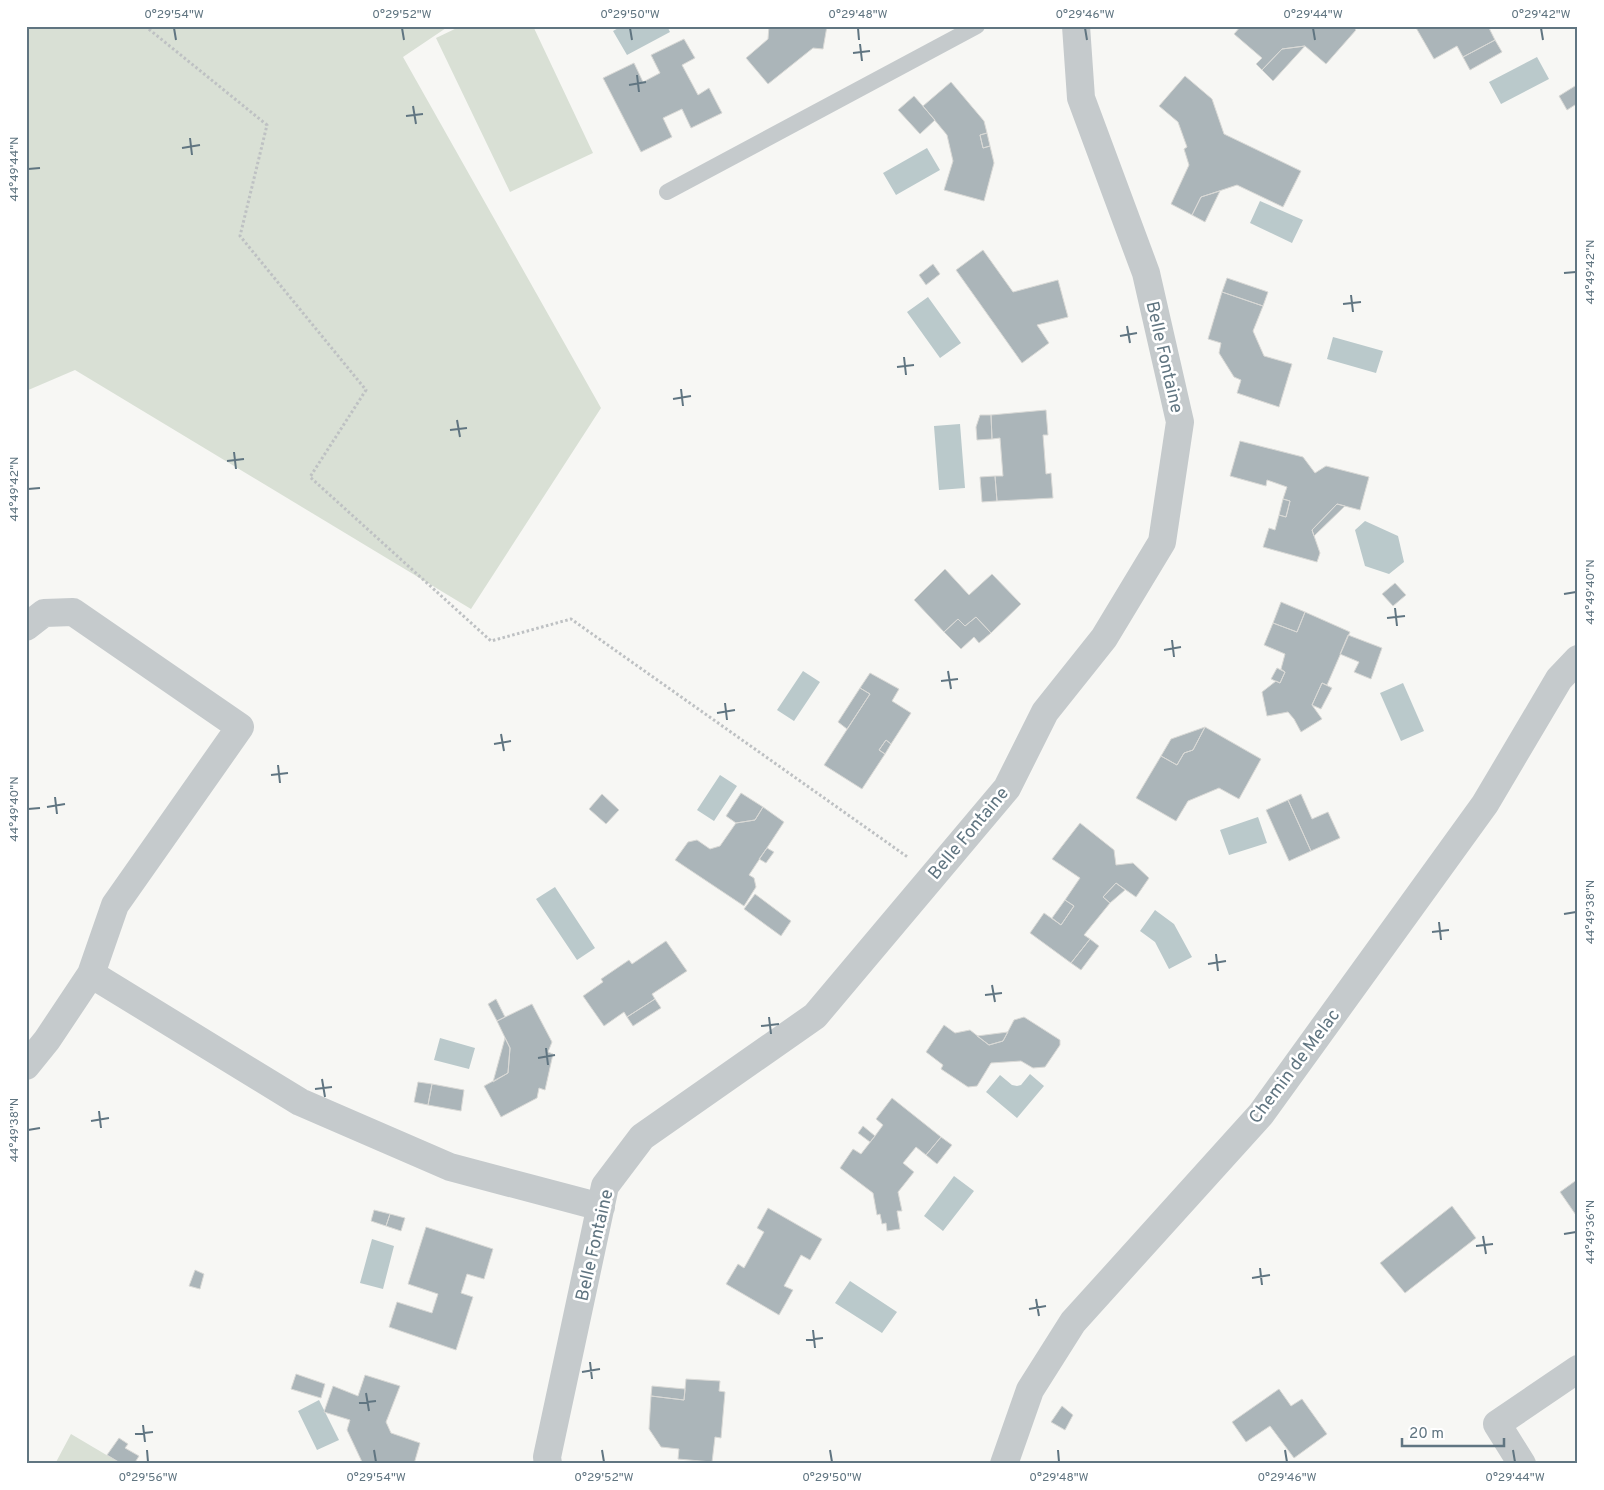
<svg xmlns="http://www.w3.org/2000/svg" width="1604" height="1490" viewBox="0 0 1604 1490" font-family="Overpass,sans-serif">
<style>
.green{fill:#d9e0d5}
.water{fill:#bac9cb}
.building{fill:#abb5b9;stroke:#d9d9d6}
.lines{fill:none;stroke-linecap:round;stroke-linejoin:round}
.path{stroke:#bec1c3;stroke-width:3;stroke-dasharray:2.5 2.5;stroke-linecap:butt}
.service{stroke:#c5cacc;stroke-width:16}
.minor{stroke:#c5cacc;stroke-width:28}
.ticks{fill:none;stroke:#607581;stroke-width:2}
.labels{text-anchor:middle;stroke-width:5;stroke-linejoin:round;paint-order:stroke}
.street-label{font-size:18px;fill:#607581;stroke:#fff}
.neatline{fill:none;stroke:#607581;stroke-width:2}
.ticks-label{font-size:12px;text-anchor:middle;fill:#607581}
</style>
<rect width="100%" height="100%" fill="#f7f7f4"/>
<path class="green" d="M 26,26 L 449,26 L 403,57 L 601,408 L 471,609 L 75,370 L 26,391 Z
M 461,26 L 533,26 L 593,153 L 510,192 L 436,38 Z
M 71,1434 L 120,1463 L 120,1464 L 55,1464 Z"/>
<path class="water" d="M 622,26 L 667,26 L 670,32 L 627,55 L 613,31 Z
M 1537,57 L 1549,79 L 1501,104 L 1489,82 Z
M 927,148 L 940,170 L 896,195 L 883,173 Z
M 1260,201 L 1303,220 L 1292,243 L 1250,223 Z
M 928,297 L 961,343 L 940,358 L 907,312 Z
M 1333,337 L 1383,351 L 1376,373 L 1327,359 Z
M 960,424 L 965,488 L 939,490 L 934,426 Z
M 1365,521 L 1398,536 L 1404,562 L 1389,574 L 1365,566 L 1355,530 Z
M 803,671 L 820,682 L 794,721 L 777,710 Z
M 1403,683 L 1424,731 L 1401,741 L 1380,693 Z
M 720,775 L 737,786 L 714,821 L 697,810 Z
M 1258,817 L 1267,843 L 1229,855 L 1220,830 Z
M 555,887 L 595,948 L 577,960 L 536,899 Z
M 1155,910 L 1174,924 L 1192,957 L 1169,969 L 1155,942 L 1140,931 Z
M 440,1038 L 475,1048 L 469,1069 L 434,1060 Z
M 1030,1074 L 1044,1086 L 1017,1118 L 986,1092 L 1000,1075 L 1012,1085 L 1017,1086 L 1021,1085 Z
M 954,1176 L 974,1191 L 943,1231 L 924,1216 Z
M 372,1239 L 394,1246 L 383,1289 L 360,1283 Z
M 850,1281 L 897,1312 L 882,1333 L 835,1303 Z
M 319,1400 L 339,1440 L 317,1450 L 298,1411 Z"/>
<path class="building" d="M 769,26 L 827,26 L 823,49 L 813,48 L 768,84 L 746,58 L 768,39 Z
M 1241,26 L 1352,26 L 1356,30 L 1326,64 L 1305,46 L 1282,49 L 1262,70 L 1256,64 L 1262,58 L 1234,34 Z
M 1415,26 L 1492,26 L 1489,28 L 1495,40 L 1463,57 L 1457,46 L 1434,59 Z
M 684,39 L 695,58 L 682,65 L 698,95 L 709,88 L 722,113 L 691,128 L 682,109 L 663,118 L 672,137 L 641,152 L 603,78 L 634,63 L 643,82 L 660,73 L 651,55 Z
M 1495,40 L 1502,52 L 1470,70 L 1463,57 Z
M 1305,46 L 1273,81 L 1262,70 L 1282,49 Z
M 1185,76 L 1212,99 L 1224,134 L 1301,171 L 1283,207 L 1237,185 L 1201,197 L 1192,215 L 1171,204 L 1189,165 L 1184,149 L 1187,147 L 1178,122 L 1159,106 Z
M 951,82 L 984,121 L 987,133 L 980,135 L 983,148 L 990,146 L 994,163 L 984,201 L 944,190 L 953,161 L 947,135 L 923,106 Z
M 1575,86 L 1578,91 L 1578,103 L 1567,110 L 1559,96 Z
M 914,96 L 935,120 L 920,134 L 898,110 Z
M 987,133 L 990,146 L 983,148 L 980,135 Z
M 1220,191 L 1205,222 L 1192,215 L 1201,197 Z
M 983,250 L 1013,292 L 1058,280 L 1068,317 L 1037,325 L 1049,343 L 1022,363 L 956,270 Z
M 933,264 L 940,274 L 926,285 L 919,275 Z
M 1227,278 L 1268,292 L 1263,306 L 1222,292 Z
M 1222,292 L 1263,306 L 1253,331 L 1264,356 L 1292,364 L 1279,407 L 1237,393 L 1241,380 L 1234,377 L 1219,353 L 1221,343 L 1208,339 Z
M 1046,410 L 1048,435 L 1043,435 L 1046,474 L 1051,473 L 1053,498 L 997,501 L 995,476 L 1003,476 L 1000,438 L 992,439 L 991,415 Z
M 980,415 L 991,415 L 992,439 L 977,440 L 976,427 Z
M 1240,441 L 1303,457 L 1315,473 L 1326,466 L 1369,477 L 1360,510 L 1337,504 L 1312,530 L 1320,553 L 1317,562 L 1263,547 L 1269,528 L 1275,530 L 1279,515 L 1286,517 L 1290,501 L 1283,499 L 1287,487 L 1267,480 L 1266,486 L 1230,476 Z
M 995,476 L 997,501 L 982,502 L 980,477 Z
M 1283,499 L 1290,501 L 1286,517 L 1279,515 Z
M 1337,504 L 1345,506 L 1314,536 L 1312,530 Z
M 945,569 L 969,595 L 992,574 L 1021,604 L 991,633 L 976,617 L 965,626 L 958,619 L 944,632 L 914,600 Z
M 1395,583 L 1406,595 L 1393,606 L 1382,594 Z
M 1281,602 L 1305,612 L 1297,632 L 1273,623 Z
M 1305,612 L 1350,632 L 1327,685 L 1322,683 L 1312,705 L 1322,719 L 1301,732 L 1294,719 L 1288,712 L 1267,716 L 1262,692 L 1276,681 L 1280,683 L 1285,672 L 1281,669 L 1285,654 L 1264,645 L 1273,623 L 1297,632 Z
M 976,617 L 991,633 L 979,643 L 974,637 L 961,649 L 944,632 L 958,619 L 965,626 Z
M 1348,635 L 1382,648 L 1371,679 L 1354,672 L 1359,662 L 1340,654 Z
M 1277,668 L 1285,672 L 1280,683 L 1271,679 Z
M 870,673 L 899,689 L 892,701 L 911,713 L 891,744 L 886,740 L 879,750 L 885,754 L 862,789 L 824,765 L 870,694 L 860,688 Z
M 1322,683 L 1332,688 L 1321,709 L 1312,705 Z
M 860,688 L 870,694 L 847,729 L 838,722 Z
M 1205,727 L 1261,759 L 1239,799 L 1219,788 L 1188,801 L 1176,821 L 1136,798 L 1161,756 L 1177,765 L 1184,753 L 1193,750 Z
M 1205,727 L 1193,750 L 1184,753 L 1177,765 L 1161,756 L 1171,739 Z
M 886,740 L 891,744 L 885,754 L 879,750 Z
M 741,793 L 763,807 L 755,820 L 736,823 L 726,816 Z
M 602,794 L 619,810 L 606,824 L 589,809 Z
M 1301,794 L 1312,819 L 1328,812 L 1340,838 L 1311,851 L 1288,800 Z
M 1288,800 L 1311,851 L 1289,861 L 1266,810 Z
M 763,807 L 784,822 L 749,875 L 754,878 L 756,887 L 744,906 L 675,860 L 688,842 L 697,840 L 710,849 L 720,846 L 736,823 L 755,820 Z
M 1080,823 L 1114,850 L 1116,865 L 1133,863 L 1149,878 L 1136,897 L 1116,883 L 1103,897 L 1110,903 L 1084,935 L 1090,939 L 1071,963 L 1030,933 L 1044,913 L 1061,925 L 1074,906 L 1065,900 L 1080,878 L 1052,859 Z
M 767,848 L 774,852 L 766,863 L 759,859 Z
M 1116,883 L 1125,890 L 1110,903 L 1103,897 Z
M 755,894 L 791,921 L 781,936 L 744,909 Z
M 1065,900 L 1074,906 L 1061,925 L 1052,918 Z
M 1090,939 L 1099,946 L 1081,970 L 1071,963 Z
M 666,941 L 687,971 L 652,994 L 655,999 L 627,1017 L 624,1012 L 604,1026 L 583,996 L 603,982 L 601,979 L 629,960 L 632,964 Z
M 496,999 L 505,1017 L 497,1021 L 488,1004 Z
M 655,999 L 661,1008 L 633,1026 L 627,1017 Z
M 532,1004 L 552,1042 L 548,1052 L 553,1054 L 545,1090 L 539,1088 L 537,1098 L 501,1117 L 484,1086 L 508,1073 L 510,1048 L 497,1021 Z
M 1024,1017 L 1060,1040 L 1060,1045 L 1045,1067 L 1033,1068 L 1021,1061 L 991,1063 L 977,1086 L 968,1087 L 941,1069 L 943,1065 L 926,1052 L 944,1025 L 955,1033 L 970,1030 L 989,1045 L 1003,1041 L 1014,1020 Z
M 1008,1032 L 1003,1041 L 989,1045 L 977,1036 Z
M 505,1038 L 510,1048 L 508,1073 L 493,1082 Z
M 418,1082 L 432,1084 L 428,1105 L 414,1102 Z
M 432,1084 L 464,1090 L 461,1111 L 428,1105 Z
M 892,1098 L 941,1137 L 926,1155 L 916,1147 L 903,1163 L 914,1172 L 898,1192 L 902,1211 L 897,1211 L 900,1229 L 887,1231 L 886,1223 L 882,1224 L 880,1214 L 877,1215 L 873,1193 L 840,1168 L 853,1149 L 861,1154 L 875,1136 L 883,1125 L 876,1119 Z
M 863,1126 L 875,1136 L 870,1142 L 858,1133 Z
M 941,1137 L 952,1145 L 937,1164 L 926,1155 Z
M 1578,1179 L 1578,1218 L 1560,1192 Z
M 1452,1206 L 1476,1238 L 1405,1293 L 1380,1263 Z
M 768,1208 L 822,1239 L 810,1260 L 801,1255 L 784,1286 L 793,1290 L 779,1315 L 726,1284 L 738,1264 L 744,1268 L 764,1232 L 757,1228 Z
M 374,1210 L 390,1214 L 386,1226 L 371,1221 Z
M 390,1214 L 405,1218 L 401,1231 L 386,1226 Z
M 426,1227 L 493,1249 L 484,1279 L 467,1274 L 461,1293 L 473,1297 L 456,1350 L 389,1327 L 397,1302 L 432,1313 L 438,1294 L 408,1284 Z
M 195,1270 L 204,1274 L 200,1289 L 189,1286 Z
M 296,1374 L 325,1384 L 321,1398 L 291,1389 Z
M 365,1375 L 400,1386 L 386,1422 L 391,1433 L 420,1443 L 414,1464 L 363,1464 L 347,1430 L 350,1420 L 324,1412 L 333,1386 L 358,1396 Z
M 686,1379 L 720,1381 L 719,1391 L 725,1392 L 721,1438 L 715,1437 L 712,1462 L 678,1459 L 679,1449 L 661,1447 L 649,1429 L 651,1396 L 684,1400 Z
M 652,1386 L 685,1389 L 684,1400 L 651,1396 Z
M 1279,1389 L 1291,1406 L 1302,1399 L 1327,1434 L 1294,1458 L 1270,1426 L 1246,1442 L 1232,1422 Z
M 1062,1406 L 1073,1415 L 1065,1430 L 1051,1422 Z
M 119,1438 L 128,1444 L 125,1448 L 139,1456 L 134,1464 L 122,1464 L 107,1455 Z"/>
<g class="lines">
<path class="path" d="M 145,26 L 267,125 L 240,236 L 366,390 L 310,477 L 491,641 L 571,619 L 909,858"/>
<path class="service" d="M 667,192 L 977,26"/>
<path class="minor" d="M 26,627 L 44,613 L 73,612 L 240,727 L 115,905 L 91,974 L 47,1040 L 26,1066
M 91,974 L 300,1102 L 450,1167 L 601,1207
M 548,1464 L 547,1457 L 605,1186 L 642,1137 L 815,1016 L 1007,788 L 1045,712 L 1104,638 L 1162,542 L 1180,422 L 1146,273 L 1081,98 L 1076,26
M 1004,1464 L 1030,1390 L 1073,1322 L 1261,1114 L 1485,804 L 1559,679 L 1578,659
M 1522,1464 L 1497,1424 L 1578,1369"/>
</g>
<path class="ticks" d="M 174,28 L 176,40M 402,28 L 404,40M 630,28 L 632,40M 858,28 L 859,40M 1085,28 L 1087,40M 1313,28 L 1315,40M 1541,28 L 1543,40M 860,44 L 862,61M 853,53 L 870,51M 637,75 L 639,92M 629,85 L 646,82M 413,106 L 416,124M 406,116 L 423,114M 190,138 L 192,155M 182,148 L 200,145M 28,169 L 40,168M 1564,273 L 1576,272M 1351,295 L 1353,312M 1343,304 L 1361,302M 1127,326 L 1130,343M 1120,336 L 1137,333M 904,357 L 906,375M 897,367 L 914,365M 681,389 L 683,406M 673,399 L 691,396M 457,420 L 460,437M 450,430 L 467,428M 234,452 L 236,469M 227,461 L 244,459M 28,489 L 40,488M 1564,594 L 1576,592M 1395,608 L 1397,626M 1387,618 L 1405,616M 1172,640 L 1174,657M 1164,650 L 1181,647M 948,671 L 951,689M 941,681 L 958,679M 725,703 L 727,720M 717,713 L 735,710M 501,734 L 504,751M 494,744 L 511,741M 278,765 L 280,783M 271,775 L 288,773M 55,797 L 57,814M 47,807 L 65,804M 28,809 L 40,808M 1564,914 L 1576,912M 1439,922 L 1441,940M 1432,932 L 1449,930M 1216,954 L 1218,971M 1208,964 L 1226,961M 992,985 L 995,1002M 985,995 L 1002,993M 769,1017 L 771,1034M 761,1026 L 779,1024M 546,1048 L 548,1065M 538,1058 L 555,1055M 322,1079 L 325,1097M 315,1089 L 332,1087M 99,1111 L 101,1128M 91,1121 L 109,1118M 28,1130 L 40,1128M 1564,1234 L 1576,1232M 1483,1236 L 1486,1254M 1476,1246 L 1493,1244M 1260,1268 L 1262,1285M 1252,1278 L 1270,1275M 1036,1299 L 1039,1316M 1029,1309 L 1046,1306M 813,1330 L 815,1348M 806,1340 L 823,1338M 590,1362 L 592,1379M 582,1372 L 600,1369M 366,1393 L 369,1411M 359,1403 L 376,1401M 143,1425 L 145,1442M 135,1434 L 153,1432M 147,1450 L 148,1462M 374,1450 L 376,1462M 602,1450 L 604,1462M 830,1450 L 832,1462M 1058,1450 L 1059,1462M 1285,1450 L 1287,1462M 1513,1450 L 1515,1462"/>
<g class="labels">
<g class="street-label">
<text transform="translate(1165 357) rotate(77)" y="6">Belle Fontaine</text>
<text transform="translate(968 833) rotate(-50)" y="6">Belle Fontaine</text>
<text transform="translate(1294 1066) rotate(-53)" y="6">Chemin de Melac</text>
<text transform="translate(594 1245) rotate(-77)" y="6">Belle Fontaine</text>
</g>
</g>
<rect width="1604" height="1490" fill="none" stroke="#ffffff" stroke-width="55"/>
<path d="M1402 1438v8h102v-8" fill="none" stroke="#607581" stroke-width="2.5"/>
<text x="1409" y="1438" font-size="15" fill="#607581" stroke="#ffffff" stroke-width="4" paint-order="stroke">20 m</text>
<rect x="28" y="28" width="1548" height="1434" class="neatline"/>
<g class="ticks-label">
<text x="174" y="18">0°29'54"W</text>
<text x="402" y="18">0°29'52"W</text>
<text x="630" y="18">0°29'50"W</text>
<text x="858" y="18">0°29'48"W</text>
<text x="1085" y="18">0°29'46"W</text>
<text x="1313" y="18">0°29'44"W</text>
<text x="1541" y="18">0°29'42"W</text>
<text transform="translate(14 169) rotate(-90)" y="4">44°49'44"N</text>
<text transform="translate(1590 272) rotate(-90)" y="4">44°49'42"N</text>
<text transform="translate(14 489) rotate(-90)" y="4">44°49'42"N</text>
<text transform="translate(1590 592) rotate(-90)" y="4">44°49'40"N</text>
<text transform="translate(14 809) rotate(-90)" y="4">44°49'40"N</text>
<text transform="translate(1590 912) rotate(-90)" y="4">44°49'38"N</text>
<text transform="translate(14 1130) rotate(-90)" y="4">44°49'38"N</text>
<text transform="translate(1590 1232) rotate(-90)" y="4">44°49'36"N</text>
<text x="148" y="1481">0°29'56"W</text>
<text x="376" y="1481">0°29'54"W</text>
<text x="604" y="1481">0°29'52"W</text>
<text x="832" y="1481">0°29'50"W</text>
<text x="1059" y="1481">0°29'48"W</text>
<text x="1287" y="1481">0°29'46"W</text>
<text x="1515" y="1481">0°29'44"W</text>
</g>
</svg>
